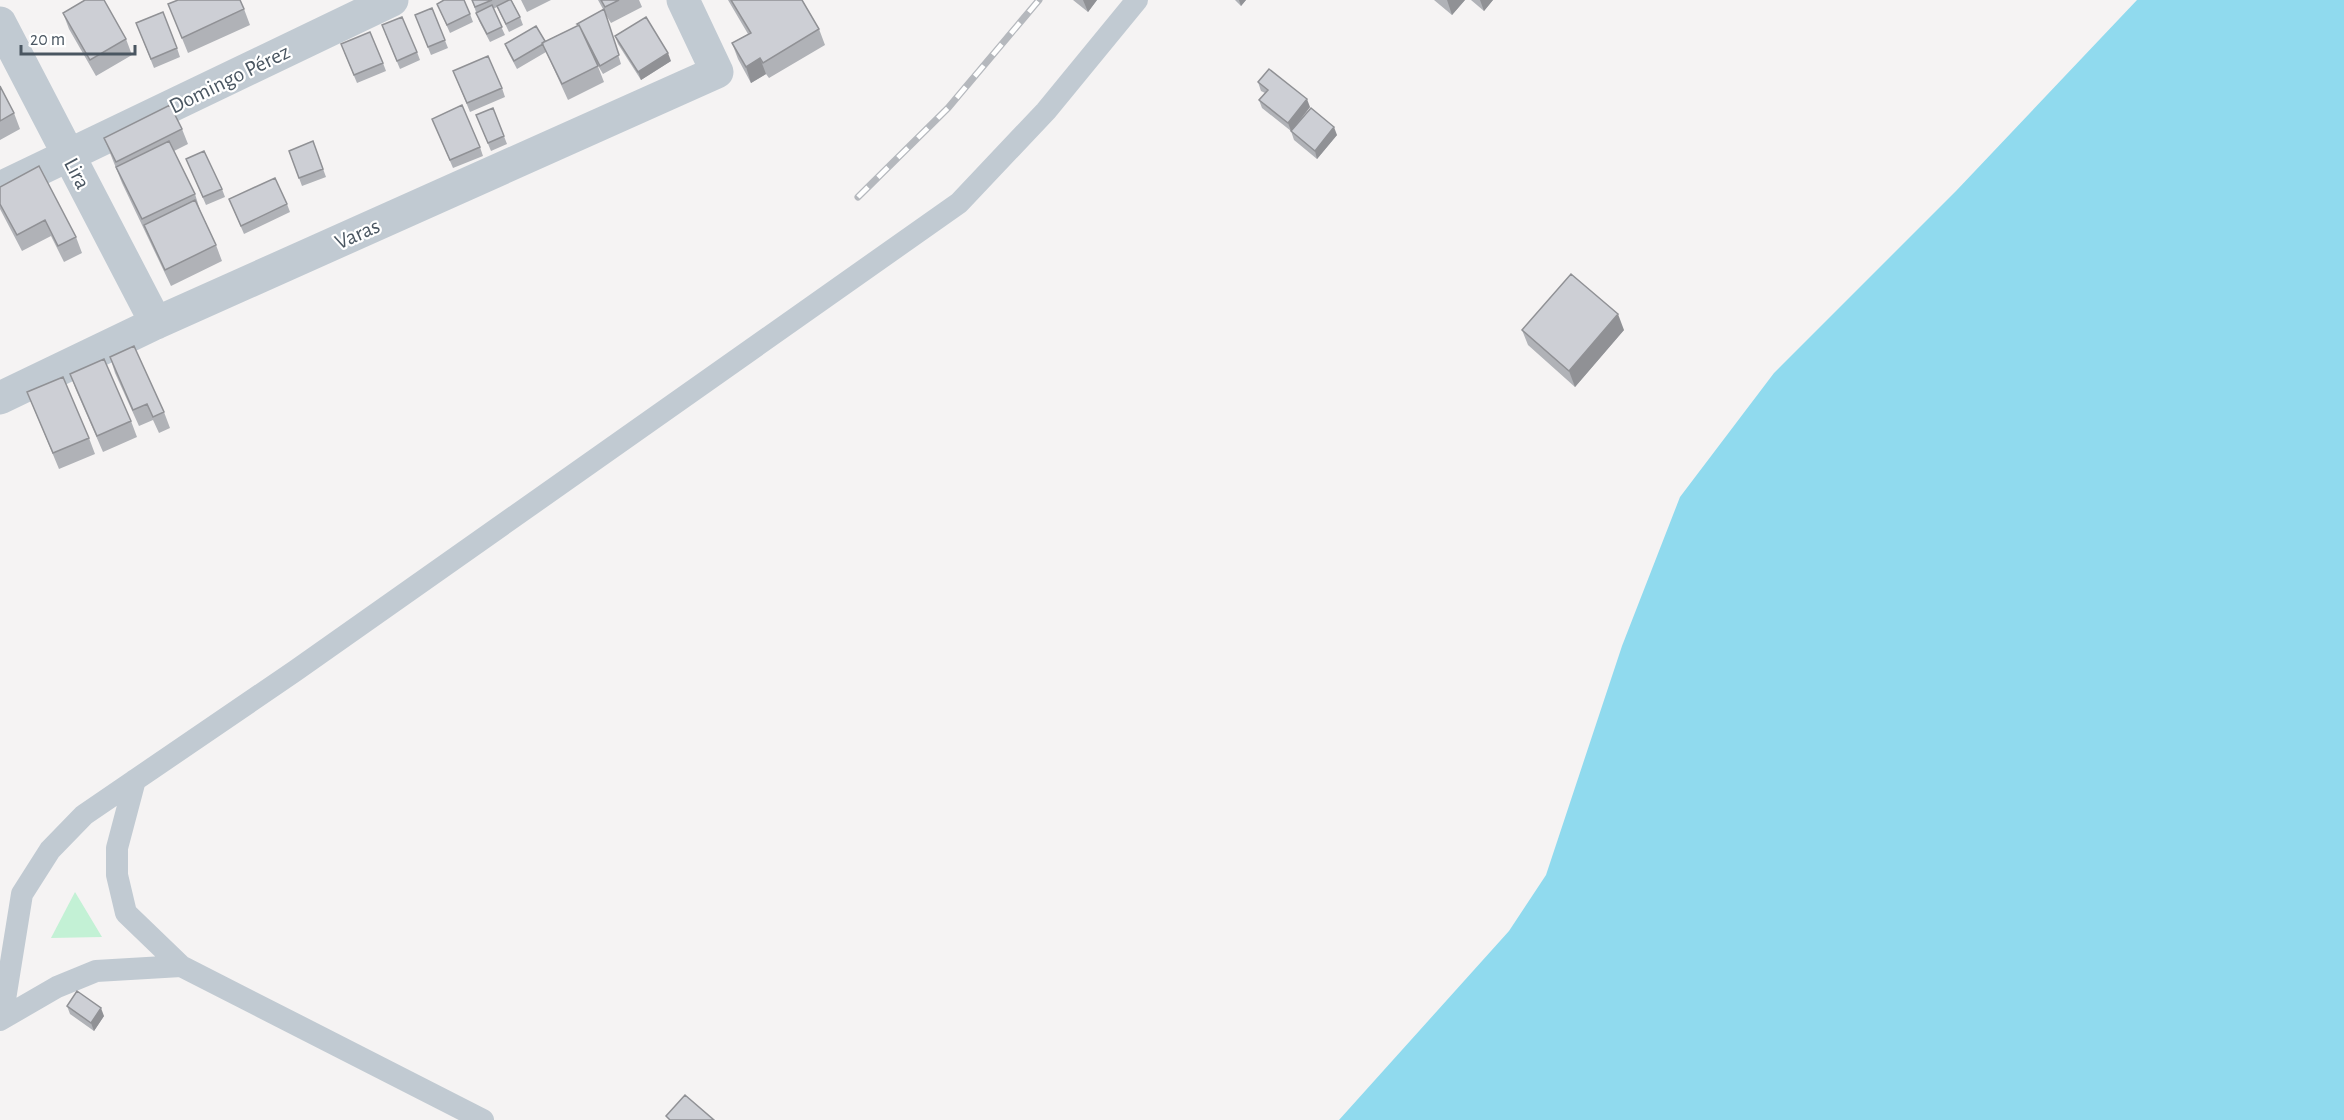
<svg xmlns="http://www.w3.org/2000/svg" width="2344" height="1120" viewBox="0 0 2344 1120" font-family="'Alegreya Sans',sans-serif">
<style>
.green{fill:#c3f1d5}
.water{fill:#90daee}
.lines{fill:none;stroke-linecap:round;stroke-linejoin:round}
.lane{stroke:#c1cad2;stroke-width:22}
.street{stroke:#c1cad2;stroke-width:33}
.rail-casing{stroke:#b5b8bd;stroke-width:7}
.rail{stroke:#fff;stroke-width:4.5;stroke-dasharray:14;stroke-linecap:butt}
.wall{fill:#b0b2b7}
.shaded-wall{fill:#909195}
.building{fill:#cdcfd5;stroke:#909195;stroke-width:1.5}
.labels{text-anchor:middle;stroke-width:4.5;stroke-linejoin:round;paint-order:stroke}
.street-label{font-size:22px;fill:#4a5661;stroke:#fff}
</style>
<rect width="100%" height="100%" fill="#f5f3f3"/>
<path class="green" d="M 75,892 L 102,937 L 51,938 Z"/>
<path class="water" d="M 2137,0 L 2344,0 L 2344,1120 L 1339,1120 L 1509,931 L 1546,875 L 1622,646 L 1680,497 L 1774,373 L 1956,191 Z"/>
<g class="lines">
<path class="lane" d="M 135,780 L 117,848 L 117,875 L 126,913 L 181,966 L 483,1120
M 2,1018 L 22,894 L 50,850 L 84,815 L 295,671 L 959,203 L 1046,111 L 1137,0
M 0,1020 L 57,987 L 96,971 L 181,966"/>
<path class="street" d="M 0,23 L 156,323
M 0,188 L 392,0
M 0,398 L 156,323 L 717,72 L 683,0"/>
<defs>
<path id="rail" d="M 858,197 L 948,108 L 1039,0"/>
</defs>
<use href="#rail" class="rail-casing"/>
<use href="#rail" class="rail"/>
</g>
<path class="wall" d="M 472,0 L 512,0 L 512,1 L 520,17 L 523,25 L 509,32 L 497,7 L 493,9 L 505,35 L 490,42 L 479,21 Z
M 521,0 L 551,0 L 527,12 Z
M 598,0 L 639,0 L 642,7 L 611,23 L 606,15 L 621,64 L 603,74 L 597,64 L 604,82 L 568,100 L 546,52 L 517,69 L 508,52 L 505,44 L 545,41 L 578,26 L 603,9 Z
M 728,0 L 802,0 L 819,29 L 825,45 L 769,78 L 766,74 L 751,83 L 738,59 L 732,43 L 748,34 Z
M 1073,0 L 1097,0 L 1088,12 Z
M 1235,0 L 1246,0 L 1241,6 Z
M 1434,0 L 1465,0 L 1452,15 Z
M 1471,0 L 1493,0 L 1484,11 Z
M 168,4 L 244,9 L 250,25 L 188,53 Z
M 437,4 L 470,14 L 473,22 L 450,33 Z
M 432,8 L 448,48 L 431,55 L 415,15 Z
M 63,13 L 126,39 L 132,55 L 96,76 L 69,29 Z
M 136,23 L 177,48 L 180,57 L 154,68 Z
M 385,33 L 417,52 L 420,60 L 400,69 Z
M 615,36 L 671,61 L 641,80 L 618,44 Z
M 344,52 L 383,63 L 386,71 L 357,83 Z
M 453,71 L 502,88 L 505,97 L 470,112 Z
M 1258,82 L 1310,107 L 1296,126 L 1337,135 L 1317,159 L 1294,140 L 1291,131 L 1262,108 L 1259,100 L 1265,93 L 1261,91 Z
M 0,86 L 14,113 L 20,129 L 0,140 Z
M 493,108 L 507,144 L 491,151 L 476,115 Z
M 432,119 L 480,147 L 483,156 L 453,168 Z
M 182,129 L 188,144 L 174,151 L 195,194 L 200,210 L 216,245 L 222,261 L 171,286 L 122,183 L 104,138 Z
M 313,141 L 326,177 L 302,186 L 289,151 Z
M 186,159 L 222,189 L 225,197 L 206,205 Z
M 0,187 L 76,237 L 82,253 L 64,262 L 51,236 L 22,251 L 0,209 Z
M 229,199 L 287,204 L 290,212 L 244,234 Z
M 1522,330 L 1624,330 L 1575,387 L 1528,345 Z
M 110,357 L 164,412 L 170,428 L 159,433 L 153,420 L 139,426 L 115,373 Z
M 70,374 L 131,421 L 137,437 L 103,452 L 76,390 Z
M 27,392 L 89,438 L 95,454 L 59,469 Z
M 67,1006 L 104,1016 L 94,1031 L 70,1014 Z"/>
<path class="shaded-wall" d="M 1083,0 L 1097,0 L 1088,12 Z
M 1239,0 L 1246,0 L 1241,6 Z
M 1447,0 L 1465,0 L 1452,15 Z
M 1480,0 L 1493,0 L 1484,11 Z
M 668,53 L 671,61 L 641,80 L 638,72 Z
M 760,58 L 766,74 L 751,83 L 746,67 Z
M 1307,99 L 1310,107 L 1291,131 L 1288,123 Z
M 1334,127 L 1337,135 L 1317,159 L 1315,151 Z
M 1618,314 L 1624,330 L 1575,387 L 1569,371 Z
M 101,1008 L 104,1016 L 94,1031 L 91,1023 Z"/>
<path class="building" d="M 85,0 L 104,0 L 126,39 L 90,60 L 63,13 Z
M 178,0 L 240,0 L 244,9 L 182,38 L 168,4 Z
M 444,0 L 464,0 L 470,14 L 447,25 L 437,4 Z
M 472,0 L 492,0 L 475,7 Z
M 509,0 L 511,0 L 520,17 L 506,24 L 497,6 Z
M 601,0 L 619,0 L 605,7 Z
M 731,0 L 802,0 L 819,29 L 763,63 L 760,58 L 746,67 L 732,43 L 751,33 Z
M 492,5 L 502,27 L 487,34 L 476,13 Z
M 432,8 L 445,40 L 428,47 L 415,15 Z
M 604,9 L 619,55 L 600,66 L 579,25 L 577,24 Z
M 163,12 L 177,48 L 151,59 L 136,23 Z
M 402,17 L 417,52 L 397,61 L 382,25 Z
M 646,17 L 668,53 L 638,72 L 615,36 Z
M 579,25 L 598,66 L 562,84 L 542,43 Z
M 536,26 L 545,41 L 542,43 L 543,44 L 514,61 L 505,44 Z
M 370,32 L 383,63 L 354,75 L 341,44 Z
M 488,56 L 502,88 L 467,103 L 453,71 Z
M 1269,69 L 1307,99 L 1288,123 L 1259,100 L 1268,90 L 1258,82 Z
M 0,86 L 14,113 L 0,121 Z
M 170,105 L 182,129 L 116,162 L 104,138 Z
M 462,105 L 480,147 L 450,160 L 432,119 Z
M 493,108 L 504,136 L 488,143 L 476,115 Z
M 1311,108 L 1334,127 L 1315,151 L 1291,131 Z
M 169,141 L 195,194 L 142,219 L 116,167 Z
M 313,141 L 323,169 L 299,178 L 289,151 Z
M 204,151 L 222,189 L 203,197 L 186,159 Z
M 39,166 L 76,237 L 58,246 L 45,220 L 17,235 L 0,204 L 0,187 Z
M 275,178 L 287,204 L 241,226 L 229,199 Z
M 195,200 L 216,245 L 165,270 L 144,225 Z
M 1571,274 L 1618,314 L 1569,371 L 1522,330 Z
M 134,346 L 164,412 L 153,417 L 147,404 L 133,410 L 110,357 Z
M 104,359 L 131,421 L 97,436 L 70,374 Z
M 63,377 L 89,438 L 53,453 L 27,392 Z
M 77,991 L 101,1008 L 91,1023 L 67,1006 Z
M 685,1095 L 714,1120 L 670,1120 L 666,1116 Z"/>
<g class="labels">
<g class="street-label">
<text transform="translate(229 78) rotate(-26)" y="8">Domingo Pérez</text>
<text transform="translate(78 173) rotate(62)" y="8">Lira</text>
<text transform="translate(357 233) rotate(-24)" y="8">Varas</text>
</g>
</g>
<path d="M21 45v9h114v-9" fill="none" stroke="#4a5661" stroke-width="3"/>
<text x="30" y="45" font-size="18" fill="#4a5661" stroke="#ffffff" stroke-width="4.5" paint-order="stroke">20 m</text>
</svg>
